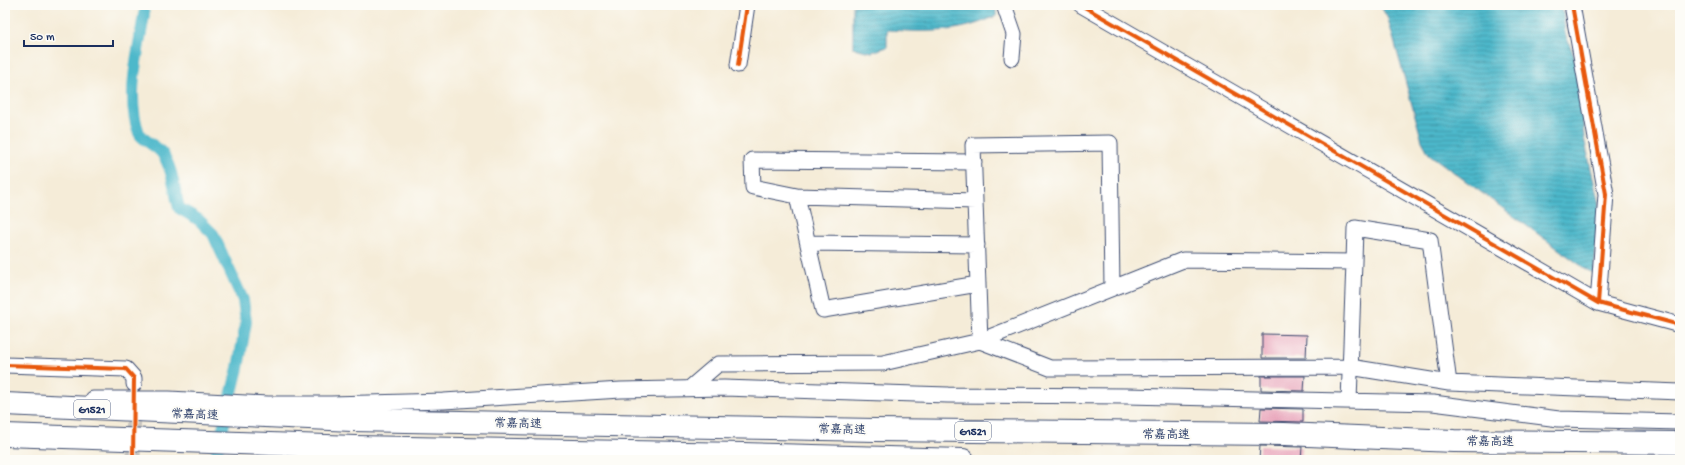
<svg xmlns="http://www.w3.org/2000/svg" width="1685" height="465" viewBox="0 0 1685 465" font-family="'Gochi Hand','LXGW WenKai TC',sans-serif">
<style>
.water{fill:url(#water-rules);stroke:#347494}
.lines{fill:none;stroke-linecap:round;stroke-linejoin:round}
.canal{stroke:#4db8ca;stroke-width:12}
.building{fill:#e595b0}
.minor-tunnel{stroke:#c9c6c0;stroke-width:15;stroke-dasharray:15 8;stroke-linecap:butt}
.minor-casing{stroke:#3c4b70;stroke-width:17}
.highway-casing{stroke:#3c4b70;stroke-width:24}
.minor{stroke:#fff;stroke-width:15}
.highway{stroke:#fff;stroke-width:22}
.cycleway-casing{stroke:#fdfcf7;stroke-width:6}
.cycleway{stroke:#e8590c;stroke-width:4}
.labels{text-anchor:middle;stroke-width:4;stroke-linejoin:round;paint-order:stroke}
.shield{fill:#fdfcf7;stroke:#5f6c8c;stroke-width:1}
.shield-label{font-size:11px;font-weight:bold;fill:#1b2f5e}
.street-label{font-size:12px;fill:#1b2f5e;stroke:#fdfcf7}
</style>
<defs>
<pattern id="water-rules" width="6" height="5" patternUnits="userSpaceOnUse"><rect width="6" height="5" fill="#4db8ca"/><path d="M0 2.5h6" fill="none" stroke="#3f96a7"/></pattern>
</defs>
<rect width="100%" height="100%" fill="#fdfcf7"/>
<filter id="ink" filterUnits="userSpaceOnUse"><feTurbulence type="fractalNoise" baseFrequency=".025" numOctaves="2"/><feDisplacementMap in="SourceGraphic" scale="8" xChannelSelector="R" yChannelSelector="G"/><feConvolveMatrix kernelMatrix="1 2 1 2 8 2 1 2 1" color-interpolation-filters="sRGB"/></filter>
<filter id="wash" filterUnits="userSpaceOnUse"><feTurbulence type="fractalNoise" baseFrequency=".012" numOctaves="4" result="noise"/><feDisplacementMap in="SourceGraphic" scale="16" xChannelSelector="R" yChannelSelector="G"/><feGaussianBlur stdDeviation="0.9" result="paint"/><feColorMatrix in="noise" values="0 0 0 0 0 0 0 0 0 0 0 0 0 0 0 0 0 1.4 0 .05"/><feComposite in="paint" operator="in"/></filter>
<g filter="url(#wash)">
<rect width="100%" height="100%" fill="#f5ecd8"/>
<path class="water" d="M 853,5 L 996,5 L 996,16 C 957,34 928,32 887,30 L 887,47 L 872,52 L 853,48 Z
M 1380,5 L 1562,5 L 1565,33 L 1574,56 L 1580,81 L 1584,138 L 1599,204 L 1594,273 L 1587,270 L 1429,154 L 1422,141 L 1388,19 Z"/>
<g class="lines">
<path class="canal" d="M 144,14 C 139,51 125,96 139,133 C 143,141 156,145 162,153 C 173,169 174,189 179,208 L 199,220 L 213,234 L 243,300 L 246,322 L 238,368 L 215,460"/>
</g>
<g id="blocks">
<path class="building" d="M 1262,334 L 1307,335 L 1306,358 L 1262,358 Z
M 1261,376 L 1305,376 L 1304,391 L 1261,390 Z
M 1261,408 L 1303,409 L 1303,422 L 1260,421 Z
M 1260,446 L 1302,447 L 1301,460 L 1259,460 Z"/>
</g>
</g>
<g filter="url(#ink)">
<use href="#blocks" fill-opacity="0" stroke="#3c4b70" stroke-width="1"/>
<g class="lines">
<path class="minor-tunnel" d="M 133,460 L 134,401"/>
<defs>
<path id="minor" d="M 1004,5 L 1014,34 L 1012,58
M 1081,5 L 1598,303 L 1680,325
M 1572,5 L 1606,194 L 1598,303
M 738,65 L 747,5
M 974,162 L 752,160 L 753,187 L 797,196 L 823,310 L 978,284
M 797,196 L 975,201
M 808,243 L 977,245
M 1354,262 L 1355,228 L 1430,240 L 1449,383
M 1112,288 L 1110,143 L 973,145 L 980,341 L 1050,368 L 1350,367 L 1449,383 L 1680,392
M 5,365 L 126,369 L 134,378 L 134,384
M 690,388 L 718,364 L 883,363 L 980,341 L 1183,260 L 1354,262 L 1349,401
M 93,399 L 169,399 L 268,404 L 331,404 L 444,401 L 621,390 L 724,388 L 948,395 L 1127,396 L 1433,403 L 1559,419 L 1680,422
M 391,458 L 426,460"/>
<path id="highway" d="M 5,404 L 352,420 L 875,430 L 1284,434 L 1454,441 L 1680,443
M 5,435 L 355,447 L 743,454 L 963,460"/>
</defs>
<use href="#minor" class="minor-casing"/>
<use href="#highway" class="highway-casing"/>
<use href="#minor" class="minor"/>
<use href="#highway" class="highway"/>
<defs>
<path id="cycleway" d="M 1081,5 L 1598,303 L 1680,325
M 1572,5 L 1606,194 L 1598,303
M 738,65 L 747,5
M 5,365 L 126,369 L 134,378 L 133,460"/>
</defs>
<use href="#cycleway" class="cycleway-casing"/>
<use href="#cycleway" class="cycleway"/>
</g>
</g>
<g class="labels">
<g class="shield">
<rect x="74" y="400" width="36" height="18" rx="3"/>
<rect x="955" y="422" width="36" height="18" rx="3"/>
</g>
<g class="shield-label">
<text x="92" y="413">G1521</text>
<text x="973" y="435">G1521</text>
</g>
<g class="street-label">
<text transform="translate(195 414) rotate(2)" y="4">常嘉高速</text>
<text transform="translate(518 423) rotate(1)" y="4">常嘉高速</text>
<text transform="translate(842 429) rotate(1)" y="4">常嘉高速</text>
<text x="1166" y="438">常嘉高速</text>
<text x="1490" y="445">常嘉高速</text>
</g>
</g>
<rect width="1685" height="465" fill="none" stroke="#fdfcf7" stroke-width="20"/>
<path d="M24 40v6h89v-6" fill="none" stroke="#1b2f5e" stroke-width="2"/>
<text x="30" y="40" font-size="12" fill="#1b2f5e" stroke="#fdfcf7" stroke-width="3" paint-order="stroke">50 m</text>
</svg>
